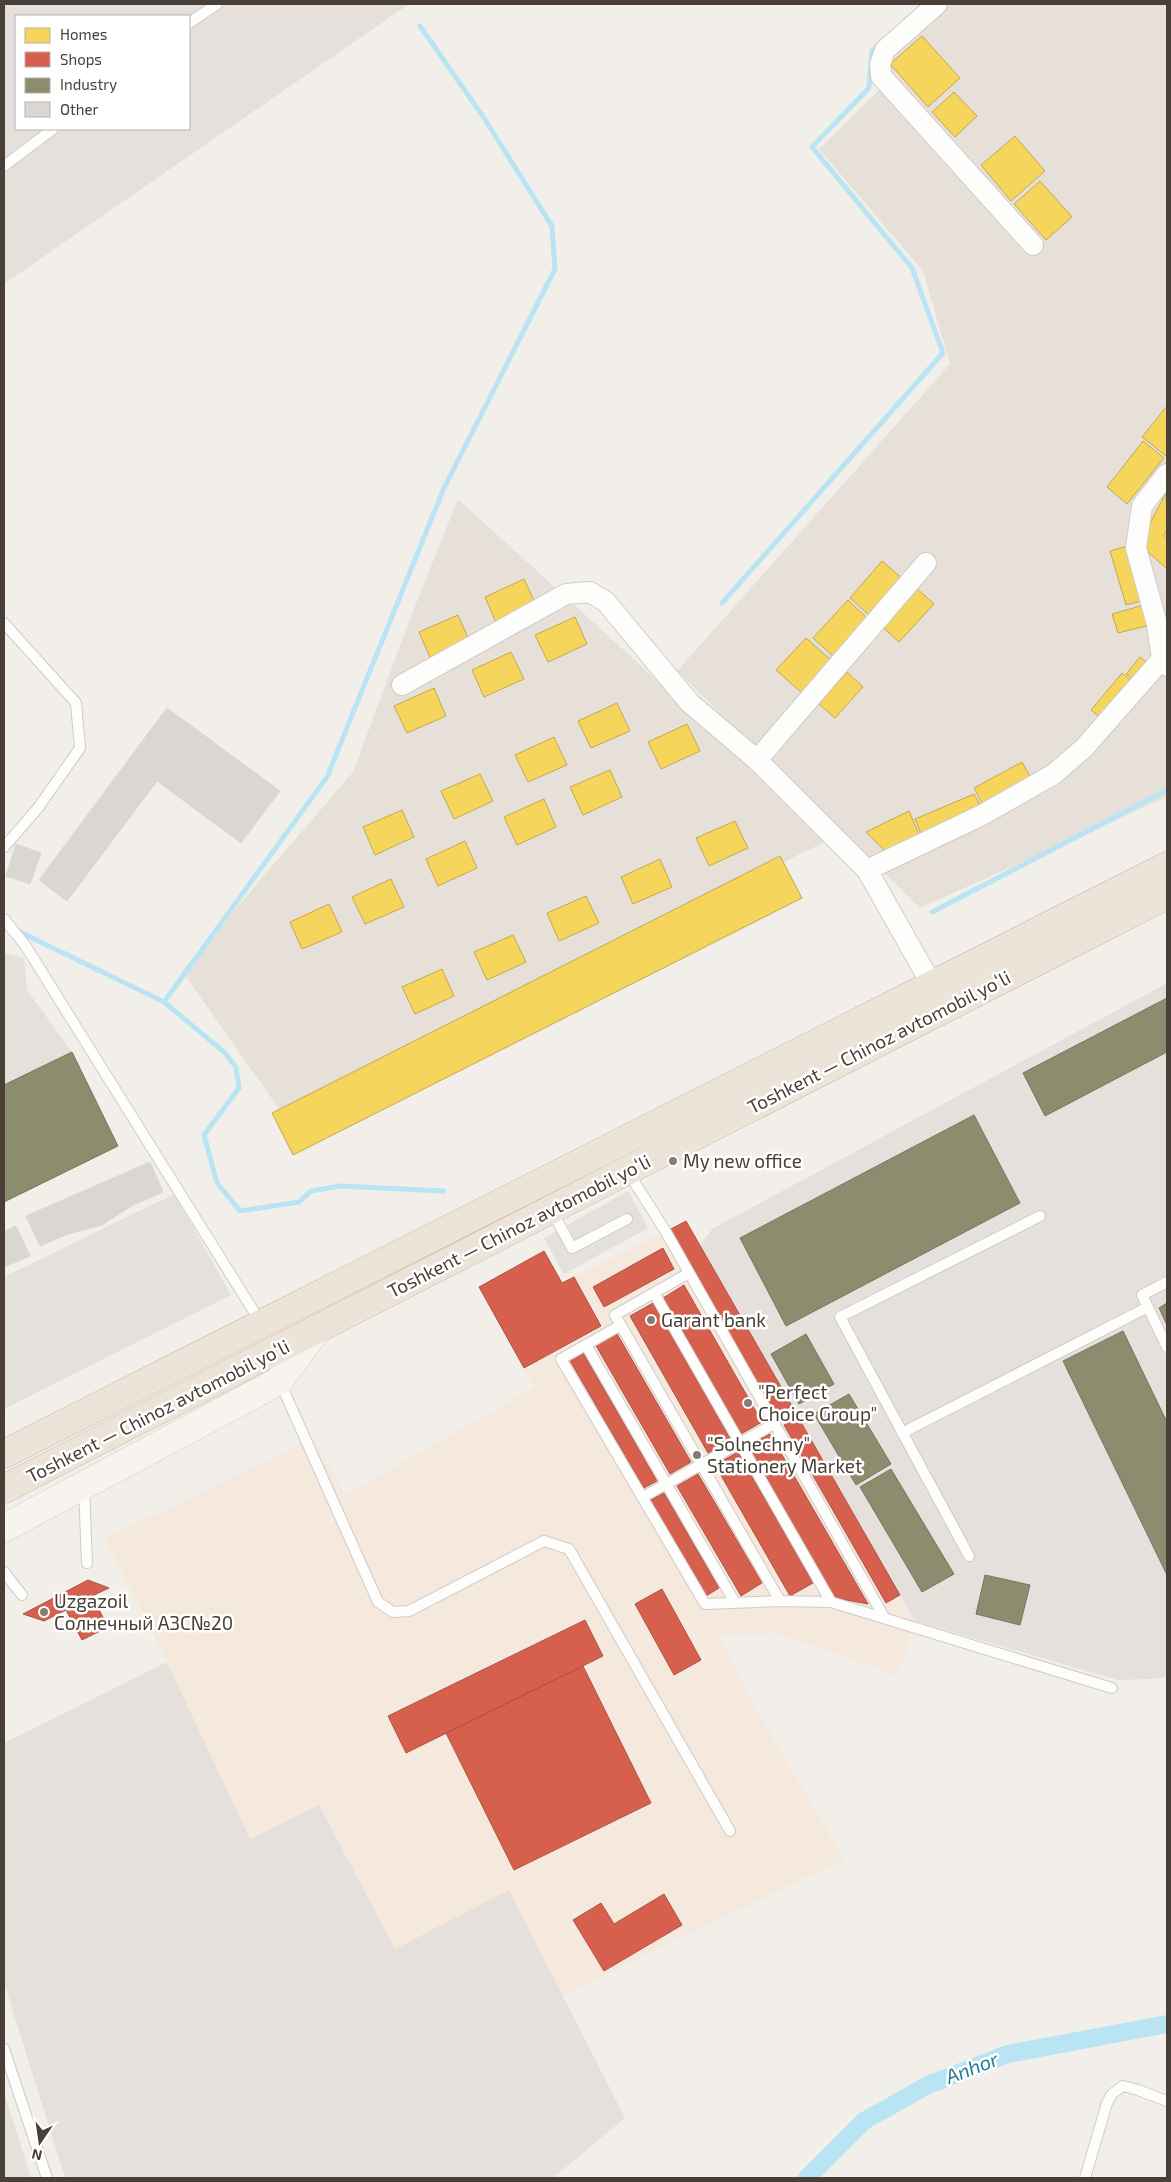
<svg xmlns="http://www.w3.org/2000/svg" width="1171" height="2182" viewBox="0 0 1171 2182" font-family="'Exo 2',sans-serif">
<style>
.residential{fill:#e7e0d8}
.commercial{fill:#f5e8dd}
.industrial{fill:#e5e0dc;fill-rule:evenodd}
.parking{fill:#e4e0dc}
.homes{fill:#f6d55c;stroke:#c2a851}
.shops{fill:#d6604d;stroke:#ac5646}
.industry{fill:#8c8c6e;stroke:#78755d}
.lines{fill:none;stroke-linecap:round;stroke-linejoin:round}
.stream{stroke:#b9e4f3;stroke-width:5}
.canal{stroke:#b9e4f3;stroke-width:18}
.building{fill:#dad6d2;stroke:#dad6d1}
.lane-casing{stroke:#cfcbc7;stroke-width:12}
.street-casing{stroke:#cfcbc7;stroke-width:22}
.secondary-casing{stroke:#d3ccc3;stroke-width:29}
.highway-casing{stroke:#ccb8a5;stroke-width:29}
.lane{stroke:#fdfdfc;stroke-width:10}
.street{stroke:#fdfdfc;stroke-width:20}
.secondary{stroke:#f7f4ef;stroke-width:28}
.highway{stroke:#ede4d9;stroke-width:28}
.poi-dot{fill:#847d75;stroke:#fff;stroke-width:2}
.labels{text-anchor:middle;stroke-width:5;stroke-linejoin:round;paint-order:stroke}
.street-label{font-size:19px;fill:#493f36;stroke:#fff}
.poi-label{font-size:19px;fill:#493f36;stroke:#fff;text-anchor:start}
.water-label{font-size:20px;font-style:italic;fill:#217a9c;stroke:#fff}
</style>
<rect width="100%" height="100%" fill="#f2efeb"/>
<path class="residential" d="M 948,4 L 1167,4 L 1167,797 L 920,908 L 677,671 L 950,364 L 923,271 L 819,149 L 881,88 L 877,65 Z
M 458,499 L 831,839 L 279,1109 L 182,971 L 353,772 L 413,611 Z"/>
<path class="commercial" d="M 686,1221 L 915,1621 L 898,1676 L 776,1633 L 720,1636 L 747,1693 L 844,1859 L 562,1996 L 509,1891 L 395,1949 L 320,1808 L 250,1840 L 170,1667 L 104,1537 L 166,1510 L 313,1437 L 345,1495 L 535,1387 L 479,1287 L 544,1251 L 562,1283 Z"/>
<path class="industrial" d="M 4,4 L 409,4 L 4,284 ZM 16,16 L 189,16 L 189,129 L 16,129 Z
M 4,953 L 24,958 L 27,990 L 72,1052 L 4,1085 Z
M 1167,983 L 1167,1676 L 1154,1679 L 1118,1680 L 915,1621 L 700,1245 L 712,1229 Z
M 167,1662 L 250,1839 L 319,1805 L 395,1949 L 509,1890 L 625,2118 L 553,2178 L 65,2178 L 4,1983 L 4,1743 Z
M 4,2092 L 31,2178 L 4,2178 Z"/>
<path class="parking" d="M 628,1191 L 648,1228 L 564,1274 L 544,1238 Z
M 174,1194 L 231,1295 L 4,1409 L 4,1277 Z"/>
<path class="homes" d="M 922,36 L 960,78 L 928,107 L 890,64 Z
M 954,92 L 977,116 L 955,137 L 932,112 Z
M 1015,136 L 1045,171 L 1011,201 L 981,165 Z
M 1040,181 L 1072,217 L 1046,240 L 1014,204 Z
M 1167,406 L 1167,454 L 1166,456 L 1142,437 Z
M 1143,441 L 1164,458 L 1127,504 L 1107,487 Z
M 1166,493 L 1167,529 L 1164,536 L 1167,539 L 1167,569 L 1147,551 L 1146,539 L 1150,523 Z
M 1127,546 L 1142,601 L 1126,605 L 1110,551 Z
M 882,561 L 903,579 L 870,616 L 850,598 Z
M 524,579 L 537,607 L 497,625 L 485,597 Z
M 913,585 L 934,604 L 899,642 L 878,623 Z
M 848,600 L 868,619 L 834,657 L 813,638 Z
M 1144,605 L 1150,625 L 1118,633 L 1112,614 Z
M 458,615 L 470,642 L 431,660 L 419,632 Z
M 575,617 L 587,644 L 548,662 L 535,635 Z
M 806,638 L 831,660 L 802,693 L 776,670 Z
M 511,652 L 524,679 L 484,697 L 472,670 Z
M 1140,657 L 1152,667 L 1137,683 L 1126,674 Z
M 847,672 L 863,687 L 835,718 L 819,704 Z
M 1122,673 L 1136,685 L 1105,722 L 1091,710 Z
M 434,688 L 446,716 L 407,733 L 394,706 Z
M 617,703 L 630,731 L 591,748 L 578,721 Z
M 687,724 L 700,751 L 661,769 L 648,742 Z
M 554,737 L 567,765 L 528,782 L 515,755 Z
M 1022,762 L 1034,783 L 985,809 L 974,788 Z
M 610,770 L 622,797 L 583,815 L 570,787 Z
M 480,774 L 493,801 L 454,819 L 441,791 Z
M 974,794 L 983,810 L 922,836 L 915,819 Z
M 544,799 L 556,827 L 517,845 L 504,817 Z
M 402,810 L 414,837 L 375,855 L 363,827 Z
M 909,811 L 920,837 L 886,852 L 866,832 Z
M 735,821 L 748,848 L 709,866 L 696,838 Z
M 465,841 L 477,868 L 438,886 L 426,859 Z
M 780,856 L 802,898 L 293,1155 L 272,1113 Z
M 660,859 L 672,887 L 633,904 L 621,877 Z
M 391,879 L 404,907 L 365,924 L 352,897 Z
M 586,896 L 599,923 L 559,941 L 547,913 Z
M 329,904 L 342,932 L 302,949 L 290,922 Z
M 513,935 L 526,962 L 487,980 L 474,952 Z
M 442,969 L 454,996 L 415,1014 L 402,987 Z"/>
<path class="shops" d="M 686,1221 L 792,1406 L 775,1415 L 669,1230 Z
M 663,1248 L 674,1269 L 604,1307 L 593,1287 Z
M 544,1251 L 562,1283 L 574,1277 L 601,1326 L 524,1368 L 479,1287 Z
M 684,1285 L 762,1422 L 741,1434 L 663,1298 Z
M 653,1303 L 731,1440 L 708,1453 L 630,1316 Z
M 616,1332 L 691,1462 L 670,1474 L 595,1344 Z
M 582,1351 L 657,1481 L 644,1488 L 569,1359 Z
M 798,1417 L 900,1595 L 886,1603 L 784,1425 Z
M 770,1434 L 868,1604 L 835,1598 L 748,1446 Z
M 738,1452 L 813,1583 L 790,1596 L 715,1465 Z
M 698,1474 L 762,1583 L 741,1596 L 677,1486 Z
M 664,1493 L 719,1588 L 706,1596 L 650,1500 Z
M 88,1580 L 109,1588 L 92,1596 L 108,1627 L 82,1640 L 66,1610 L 44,1621 L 23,1614 Z
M 662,1589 L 701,1660 L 674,1675 L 635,1604 Z
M 585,1620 L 603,1656 L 406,1753 L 388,1716 Z
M 583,1666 L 651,1803 L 514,1870 L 446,1733 Z
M 664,1894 L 682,1925 L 604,1971 L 573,1920 L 601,1903 L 614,1924 Z"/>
<path class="industry" d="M 1167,998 L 1167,1052 L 1045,1116 L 1023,1073 Z
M 72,1052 L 118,1146 L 4,1202 L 4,1085 Z
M 974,1115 L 1020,1203 L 786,1326 L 740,1238 Z
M 1167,1303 L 1167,1325 L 1159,1308 Z
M 1123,1331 L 1167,1422 L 1167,1575 L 1063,1361 Z
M 806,1334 L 834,1384 L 799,1404 L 771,1354 Z
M 849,1394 L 891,1464 L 856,1485 L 814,1414 Z
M 891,1469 L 954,1574 L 922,1592 L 860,1487 Z
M 985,1575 L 1030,1585 L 1020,1625 L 976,1614 Z"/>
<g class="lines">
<path class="stream" d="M 722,603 L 943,353 L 912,268 L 812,147 L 869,88 L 872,51 L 879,45
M 932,912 L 1167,790
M 18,931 L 164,1002 L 224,1052 L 236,1067 L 239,1088 L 204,1135 L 217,1183 L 240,1211 L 299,1202 L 311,1191 L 340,1186 L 444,1191
M 164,1002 L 327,777 L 444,488 L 555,269 L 552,226 L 482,115 L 420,26"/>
<path class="canal" d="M 807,2178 L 864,2121 L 928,2085 L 1008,2054 L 1167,2024"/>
</g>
<path class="building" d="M 167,708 L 280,791 L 241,843 L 157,781 L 67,901 L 39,880 Z
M 16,844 L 41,853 L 30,884 L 6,876 Z
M 150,1162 L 163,1192 L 133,1205 L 102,1225 L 68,1234 L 40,1246 L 26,1216 Z
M 16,1226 L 30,1256 L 4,1267 L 4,1232 Z"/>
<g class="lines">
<defs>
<path id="lane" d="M 189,23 L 217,4
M 4,166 L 53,129
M 4,623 L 76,703 L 80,748 L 38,808 L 4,847
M 4,919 L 25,945 L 261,1323
M 628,1172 L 666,1232 L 884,1617
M 552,1211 L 572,1248 L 627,1219
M 689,1273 L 615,1315 L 780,1601
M 1167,1282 L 1142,1295 L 1167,1347
M 654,1293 L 831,1602
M 621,1325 L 561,1359 L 705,1604 L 780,1601 L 831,1602 L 1112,1688
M 586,1345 L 734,1601
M 280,1382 L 378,1602 L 393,1612 L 409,1611 L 544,1541 L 569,1549 L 730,1831
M 902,1433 L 1148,1307
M 84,1487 L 87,1563
M 643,1497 L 774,1424
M 969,1556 L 840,1317 L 1040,1216
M 4,1572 L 22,1595
M 4,2049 L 47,2178
M 1085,2178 L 1107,2103 L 1112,2094 L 1123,2086 L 1138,2090 L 1167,2101"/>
<path id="street" d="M 937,4 L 885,50 L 880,64 L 881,76 L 1033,245
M 1167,474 L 1142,506 L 1136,548 L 1157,624 L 1162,659 L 1167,666
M 402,685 L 566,594 L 590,592 L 606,602 L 690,703 L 757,760 L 867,870 L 932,985
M 757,760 L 926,563
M 867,870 L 982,815 L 1054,774 L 1084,748 L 1162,659"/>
<path id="secondary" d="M 4,1528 L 279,1381 L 317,1329"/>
<path id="highway" d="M 4,1454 L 1167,866
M 4,1489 L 1167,895"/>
</defs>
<use href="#lane" class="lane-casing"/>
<use href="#street" class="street-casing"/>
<use href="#secondary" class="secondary-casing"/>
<use href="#highway" class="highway-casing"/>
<use href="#lane" class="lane"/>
<use href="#street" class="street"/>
<use href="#secondary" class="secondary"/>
<use href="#highway" class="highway"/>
</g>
<g class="poi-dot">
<circle cx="673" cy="1161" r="5"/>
<circle cx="651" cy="1320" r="5"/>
<circle cx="748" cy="1403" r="5"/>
<circle cx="697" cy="1455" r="5"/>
<circle cx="44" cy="1612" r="5"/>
</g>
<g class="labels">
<g class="street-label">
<text transform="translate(879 1042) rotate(-27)" y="7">Toshkent — Chinoz avtomobil yoʻli</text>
<text transform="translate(519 1226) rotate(-27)" y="7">Toshkent — Chinoz avtomobil yoʻli</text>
<text transform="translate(158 1411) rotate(-27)" y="7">Toshkent — Chinoz avtomobil yoʻli</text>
</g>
<g class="poi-label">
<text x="683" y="1168">My new office</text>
<text x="661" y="1327">Garant bank</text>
<text x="758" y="1399">"Perfect<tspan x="758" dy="22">Choice Group"</tspan></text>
<text x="707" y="1451">"Solnechny"<tspan x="707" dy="22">Stationery Market</tspan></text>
<text x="54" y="1608">Uzgazoil<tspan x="54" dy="22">Солнечный АЗС№20</tspan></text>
</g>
<g class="water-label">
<text transform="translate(972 2068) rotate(-21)" y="7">Anhor</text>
</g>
</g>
<rect width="1171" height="2182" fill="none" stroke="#493f36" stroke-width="10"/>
<rect x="15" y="15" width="175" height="115" fill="#ffffff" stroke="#b6b2af"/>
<rect x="25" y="28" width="25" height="15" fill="#f6d55c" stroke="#b6b2af"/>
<text x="60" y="40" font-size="15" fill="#493f36">Homes</text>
<rect x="25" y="52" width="25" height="15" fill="#d6604d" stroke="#b6b2af"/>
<text x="60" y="65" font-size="15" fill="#493f36">Shops</text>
<rect x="25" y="78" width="25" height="15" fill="#8c8c6e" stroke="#b6b2af"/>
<text x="60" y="90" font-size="15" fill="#493f36">Industry</text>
<rect x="25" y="102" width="25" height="15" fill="#dad6d2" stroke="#b6b2af"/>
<text x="60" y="115" font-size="15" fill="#493f36">Other</text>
<g transform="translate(40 2142) rotate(193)" stroke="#ffffff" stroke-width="4" paint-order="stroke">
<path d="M0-4L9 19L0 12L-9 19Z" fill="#493f36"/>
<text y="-8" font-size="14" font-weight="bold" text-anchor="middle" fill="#493f36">N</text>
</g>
</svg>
